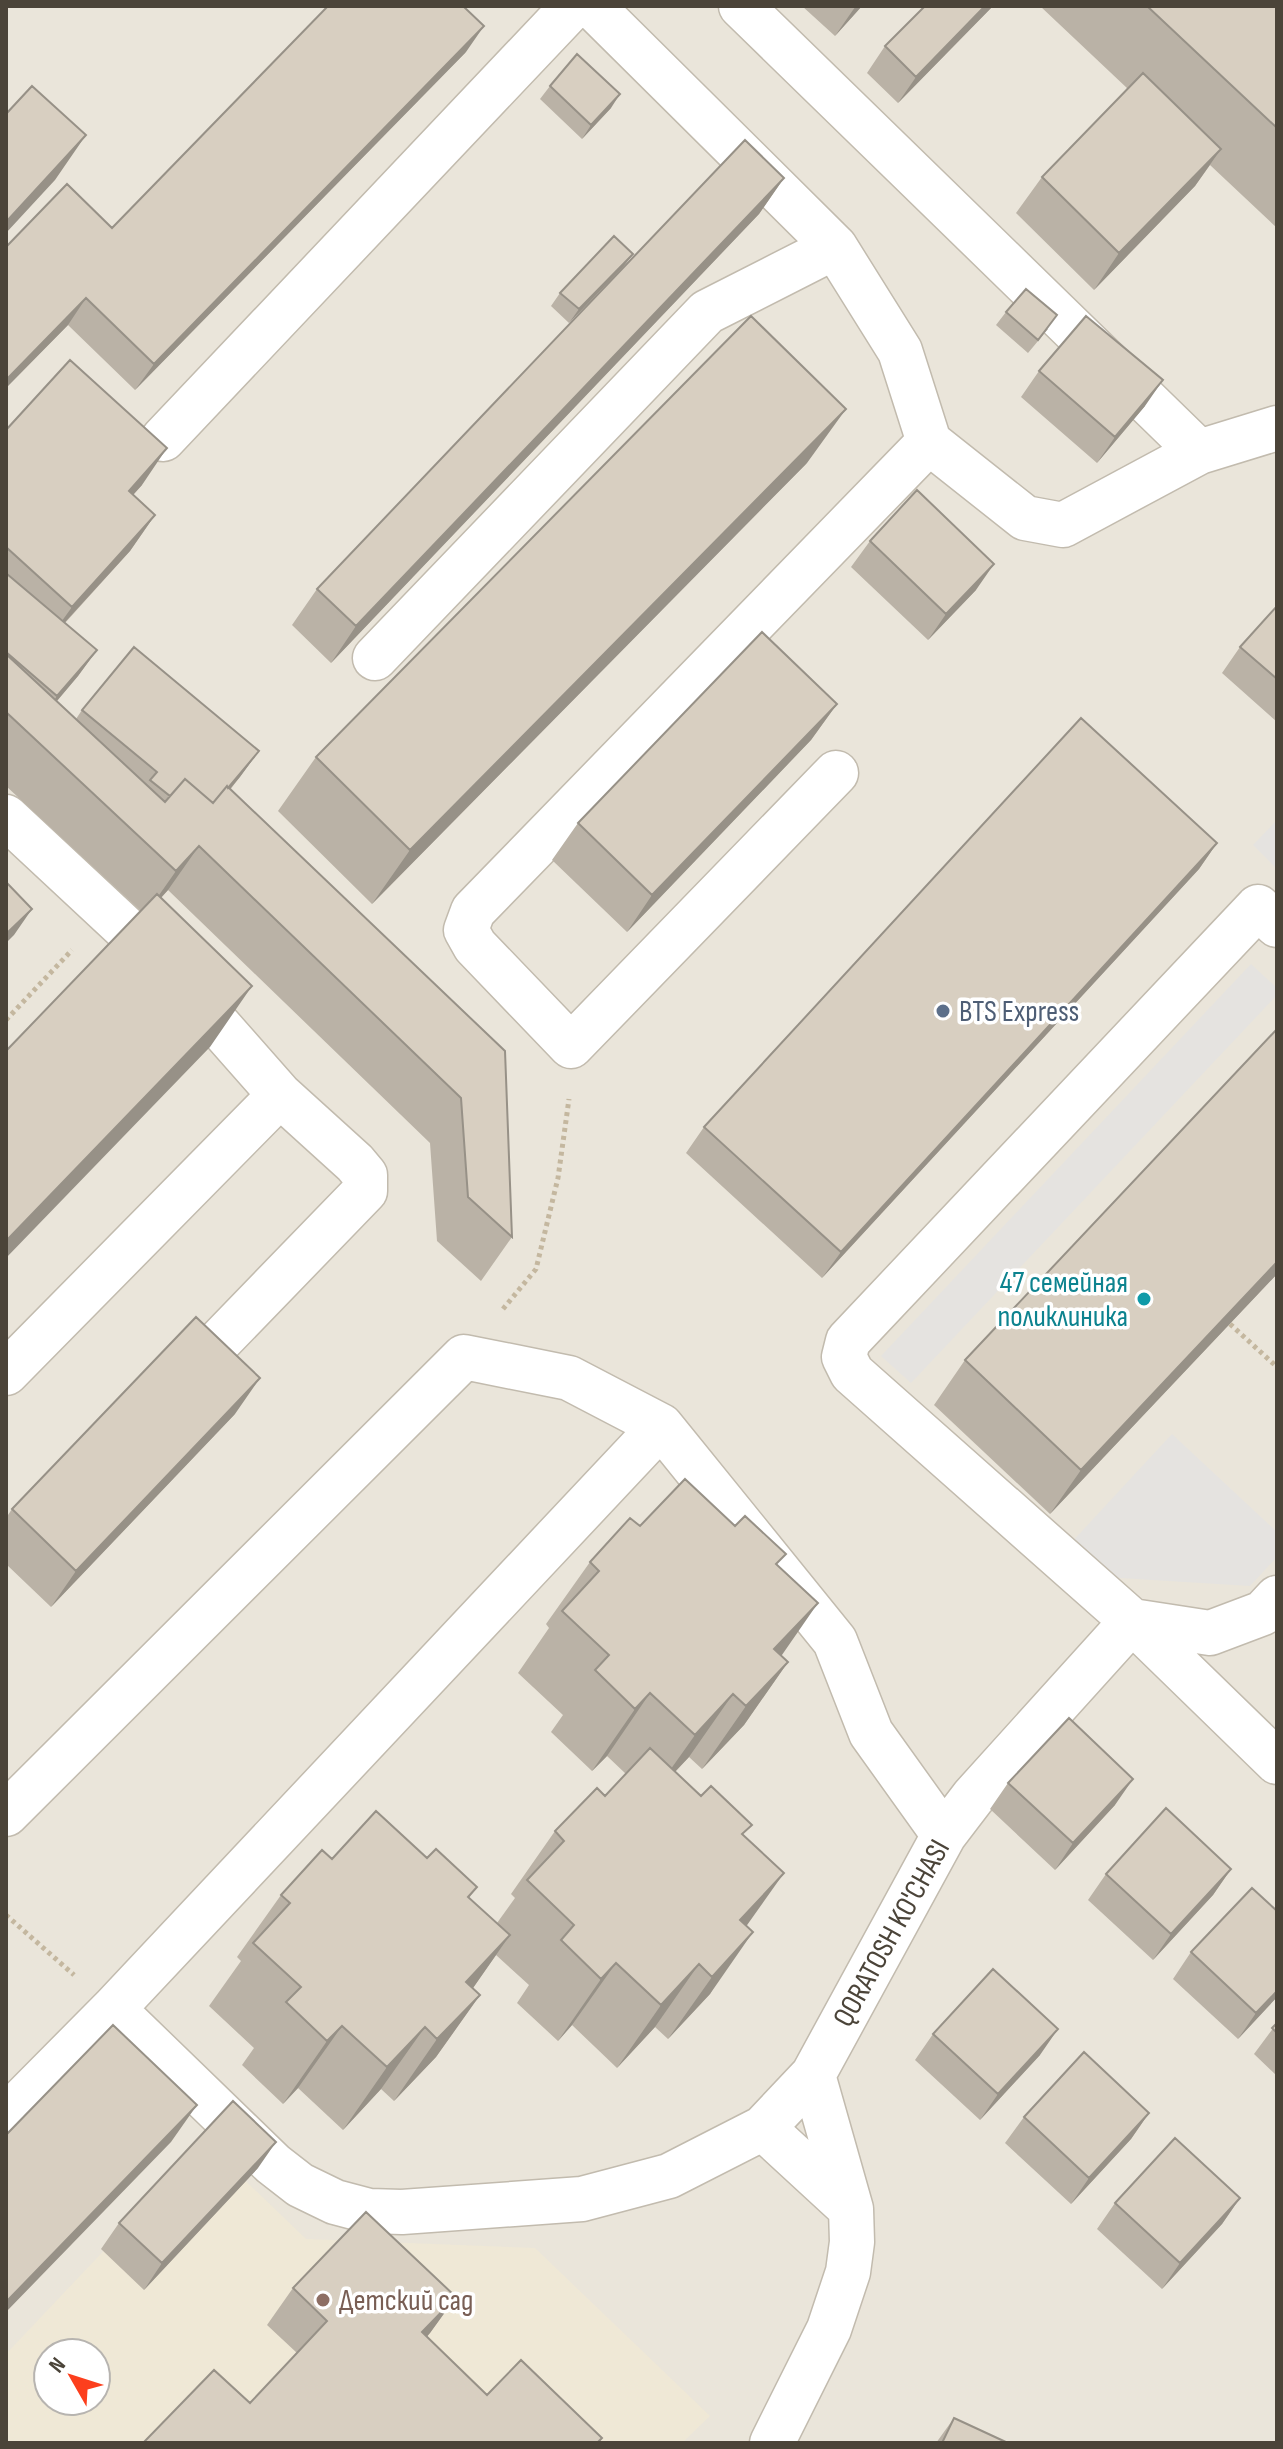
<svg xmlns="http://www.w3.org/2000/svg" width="1283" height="2449" viewBox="0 0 1283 2449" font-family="'Sofia Sans Condensed',sans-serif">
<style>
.residential{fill:#eae5da;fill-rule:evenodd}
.education{fill:#efe8d6;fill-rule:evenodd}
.parking{fill:#e5e3e0}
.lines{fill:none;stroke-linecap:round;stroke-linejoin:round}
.minor-casing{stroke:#c2bbae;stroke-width:47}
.path{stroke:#c4b79f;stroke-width:5;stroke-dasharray:4 4;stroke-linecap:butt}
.minor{stroke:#fff;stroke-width:44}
.wall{fill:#bab2a6}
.shaded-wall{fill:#979187}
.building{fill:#d8cfc1;stroke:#979187;stroke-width:2}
.service-dot{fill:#5c6f8a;stroke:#fff;stroke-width:3}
.culture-dot{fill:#0f9aa8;stroke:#fff;stroke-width:3}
.education-dot{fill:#8d6e63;stroke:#fff;stroke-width:3}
.labels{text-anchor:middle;stroke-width:7;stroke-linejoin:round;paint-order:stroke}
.service-label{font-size:30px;fill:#4e5e75;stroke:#fff;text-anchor:start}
.culture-label{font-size:30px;fill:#0d838f;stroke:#fff;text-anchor:end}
.street-label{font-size:30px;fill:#4b4439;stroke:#fff}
.education-label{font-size:30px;fill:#785e54;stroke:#fff;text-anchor:start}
</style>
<rect width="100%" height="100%" fill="#f6f3ec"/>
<path class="residential" d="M 6,6 L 1277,6 L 1277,2443 L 6,2443 ZM 48,2353 L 96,2353 L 96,2401 L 48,2401 Z"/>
<path class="education" d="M 206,2143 L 306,2239 L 535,2248 L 710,2416 L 682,2443 L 6,2443 L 6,2354 ZM 48,2353 L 96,2353 L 96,2401 L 48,2401 Z"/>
<path class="parking" d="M 1277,820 L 1277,869 L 1253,845 Z
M 1251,964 L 1277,988 L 1277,995 L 911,1383 L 881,1356 Z
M 1172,1434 L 1277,1532 L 1277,1557 L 1250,1586 L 1104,1577 L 1069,1545 Z"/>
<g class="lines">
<defs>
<path id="minor" d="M 592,6 L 835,247 L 900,351 L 929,442 L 1025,518 L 1063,525 L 1199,452 L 1277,428
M 741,6 L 1199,452
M 163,439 L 573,6
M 375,658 L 707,312 L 835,247
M 836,773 L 571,1046 L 475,946 L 466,930 L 473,911 L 929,442
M 6,817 L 168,968 L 280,1095
M 1277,925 L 1258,907 L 848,1341 L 844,1357 L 852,1373 L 1132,1621 L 1277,1762
M 6,1373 L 280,1095 L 355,1163 L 365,1175 L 365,1191 L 212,1349
M 6,1814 L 464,1357 L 569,1378 L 661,1426 L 835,1641 L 871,1733 L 944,1835
M 113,2009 L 273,2164 L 300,2185 L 335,2202 L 369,2211 L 402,2212 L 582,2199 L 669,2176 L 763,2128 L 813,2075
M 6,2117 L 113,2009 L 661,1426
M 763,2128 L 851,2209
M 772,2443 L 829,2329 L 848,2272 L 852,2242 L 851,2209 L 813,2075 L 944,1835 L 973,1797 L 1132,1621 L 1210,1633 L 1263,1613 L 1277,1598"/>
</defs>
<use href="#minor" class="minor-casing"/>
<path class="path" d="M 6,1020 L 72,950
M 503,1309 L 536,1269 L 558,1178 L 569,1099
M 1230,1324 L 1277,1367
M 6,1915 L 74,1975"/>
<use href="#minor" class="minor"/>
</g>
<path class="wall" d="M 802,6 L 862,6 L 835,36 Z
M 925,6 L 993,6 L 898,103 L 867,73 L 885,46 Z
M 1040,6 L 1277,6 L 1277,228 L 1210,165 L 1195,186 L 1094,290 L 1016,213 L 1042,177 L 1128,89 Z
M 466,52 L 135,390 L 68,325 L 6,388 L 6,247 L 112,228 Z
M 550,86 L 611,108 L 582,139 L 540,99 Z
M 784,178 L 759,214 L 331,663 L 292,625 L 317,589 Z
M 633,254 L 623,267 L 569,323 L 551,306 L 560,293 Z
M 1006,312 L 1048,329 L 1028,353 L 996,325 Z
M 1039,371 L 1145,406 L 1097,463 L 1021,397 Z
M 6,430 L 142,485 L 133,495 L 155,515 L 130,551 L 65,623 L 97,650 L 78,676 L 57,701 L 76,719 L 82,710 L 259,751 L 230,790 L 505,1051 L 512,1237 L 481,1281 L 437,1241 L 430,1143 L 168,890 L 161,898 L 210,1047 L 141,911 L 6,786 Z
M 807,463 L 372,904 L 278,811 L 316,757 Z
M 870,541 L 976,590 L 928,640 L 851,567 Z
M 1277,606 L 1277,722 L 1222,673 L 1240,647 Z
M 837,704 L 811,740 L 627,932 L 552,860 L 578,823 Z
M 1217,843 L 1199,869 L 822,1278 L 686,1153 L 704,1127 Z
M 1277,1029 L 1277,1274 L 1050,1514 L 934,1405 L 965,1360 Z
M 235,1414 L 51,1607 L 6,1564 L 6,1518 L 12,1509 Z
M 640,1526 L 778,1565 L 781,1656 L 788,1662 L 744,1725 L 702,1769 L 689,1757 L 675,1772 L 744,1836 L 747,1926 L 710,1994 L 668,2039 L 655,2027 L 617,2068 L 572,2025 L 558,2041 L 517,2003 L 529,1985 L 496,1955 L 473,1988 L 480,1995 L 436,2057 L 394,2101 L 381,2089 L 343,2130 L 298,2088 L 283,2104 L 242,2065 L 254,2048 L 209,2006 L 241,1961 L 237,1957 L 281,1895 L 332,1859 L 427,1858 L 477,1887 L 469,1898 L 497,1923 L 515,1898 L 511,1894 L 555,1831 L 605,1796 L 626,1774 L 607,1756 L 592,1771 L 551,1732 L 563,1715 L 518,1673 L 549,1628 L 546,1624 L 590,1562 Z
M 1008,1783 L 1115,1805 L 1055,1870 L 990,1809 Z
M 1231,1869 L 1213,1895 L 1153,1960 L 1088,1900 L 1106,1874 Z
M 1191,1952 L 1277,1997 L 1238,2039 L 1173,1979 Z
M 1277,2023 L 1277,2076 L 1254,2054 Z
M 933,2034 L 1040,2055 L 980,2120 L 915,2060 Z
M 1149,2113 L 1131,2139 L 1071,2204 L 1005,2143 L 1024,2117 Z
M 258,2168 L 144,2290 L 101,2249 L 119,2223 Z
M 1240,2198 L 1222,2224 L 1162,2289 L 1097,2229 L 1115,2203 Z
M 293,2288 L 456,2297 L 427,2337 L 487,2395 L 602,2438 L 599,2443 L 143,2443 L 250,2403 L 297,2353 L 267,2325 Z
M 954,2418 L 1008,2443 L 936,2443 Z"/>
<path class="shaded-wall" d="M 856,6 L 862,6 L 835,36 L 853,10 Z
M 985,6 L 993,6 L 898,103 L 916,77 Z
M 484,26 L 466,52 L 135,390 L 154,364 Z
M 620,94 L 611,108 L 582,139 L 591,125 Z
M 86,135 L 55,180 L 6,233 L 6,222 Z
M 1221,149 L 1195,186 L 1094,290 L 1119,253 Z
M 784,178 L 759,214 L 331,663 L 356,626 Z
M 633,254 L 623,267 L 569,323 L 579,309 Z
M 86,298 L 68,325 L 6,388 L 6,380 Z
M 1163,380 L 1145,406 L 1097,463 L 1115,437 Z
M 846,409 L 807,463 L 372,904 L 410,850 Z
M 167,448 L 142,485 L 104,527 L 129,491 Z
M 155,515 L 130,551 L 46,643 L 72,607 Z
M 994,564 L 976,590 L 928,640 L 946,614 Z
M 97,650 L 78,676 L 39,722 L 57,696 Z
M 837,704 L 811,740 L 627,932 L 652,895 Z
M 259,751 L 240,777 L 181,847 L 200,821 Z
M 1217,843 L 1199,869 L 822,1278 L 841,1252 Z
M 199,846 L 168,890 L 145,915 L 176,871 Z
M 32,909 L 14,935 L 6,943 L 6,934 Z
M 252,986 L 210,1047 L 6,1258 L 6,1241 Z
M 1277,1262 L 1277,1274 L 1050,1514 L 1081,1470 Z
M 260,1378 L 235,1414 L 51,1607 L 76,1571 Z
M 818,1603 L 775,1665 L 774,1649 Z
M 788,1662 L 744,1725 L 702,1769 L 746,1706 Z
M 650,1693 L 607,1756 L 592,1771 L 635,1709 Z
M 733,1694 L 689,1757 L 651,1797 L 695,1735 Z
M 1133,1779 L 1115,1805 L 1055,1870 L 1073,1843 Z
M 1231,1869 L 1213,1895 L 1153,1960 L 1171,1934 Z
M 784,1873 L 740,1935 L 740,1920 Z
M 753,1932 L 710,1994 L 668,2039 L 712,1977 Z
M 510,1935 L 466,1998 L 466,1982 Z
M 616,1963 L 572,2025 L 558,2041 L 601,1979 Z
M 699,1964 L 655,2027 L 617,2068 L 661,2005 Z
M 1277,1991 L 1277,1997 L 1238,2039 L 1256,2013 Z
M 480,1995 L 436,2057 L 394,2101 L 437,2039 Z
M 342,2026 L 298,2088 L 283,2104 L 327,2041 Z
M 425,2027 L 381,2089 L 343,2130 L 387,2067 Z
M 1058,2029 L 1040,2055 L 980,2120 L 998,2094 Z
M 197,2105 L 171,2142 L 6,2312 L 6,2302 Z
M 1149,2113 L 1131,2139 L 1071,2204 L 1089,2178 Z
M 276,2142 L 258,2168 L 144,2290 L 162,2263 Z
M 1240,2198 L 1222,2224 L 1162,2289 L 1180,2263 Z
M 456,2297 L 430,2333 L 396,2369 L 422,2332 Z"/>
<path class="building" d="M 328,6 L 463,6 L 484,26 L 154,364 L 86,298 L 6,380 L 6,247 L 67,184 L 112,228 Z
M 925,6 L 985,6 L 916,77 L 885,46 Z
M 1147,6 L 1277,6 L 1277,128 Z
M 577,54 L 620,94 L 591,125 L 550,86 Z
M 1143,73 L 1221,149 L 1119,253 L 1042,177 Z
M 32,86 L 86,135 L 6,222 L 6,114 Z
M 745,140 L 784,178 L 356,626 L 317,589 Z
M 614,236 L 633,254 L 579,309 L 560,293 Z
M 1026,289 L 1057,315 L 1038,340 L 1006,312 Z
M 751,316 L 846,409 L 410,850 L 316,757 Z
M 1086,316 L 1163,380 L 1115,437 L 1039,371 Z
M 70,360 L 167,448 L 129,491 L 155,515 L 72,607 L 6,547 L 6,430 Z
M 917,490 L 994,564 L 946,614 L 870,541 Z
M 7,574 L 97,650 L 57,696 L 6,652 L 6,575 Z
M 1277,606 L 1277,679 L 1240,647 Z
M 762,632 L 837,704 L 652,895 L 578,823 Z
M 134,647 L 259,751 L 228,788 L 227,786 L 213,803 L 185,779 L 170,796 L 150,780 L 157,772 L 82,710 Z
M 6,654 L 165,802 L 185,779 L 213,803 L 227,786 L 505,1051 L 512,1237 L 468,1197 L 461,1098 L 199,846 L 176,871 L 6,712 Z
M 1081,718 L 1217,843 L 841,1252 L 704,1127 Z
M 6,882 L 32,909 L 6,934 Z
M 157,894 L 252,986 L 6,1241 L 6,1051 Z
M 1277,1029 L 1277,1262 L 1081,1470 L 965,1360 Z
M 196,1317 L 260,1378 L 76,1571 L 12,1509 Z
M 685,1479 L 735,1526 L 745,1516 L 786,1554 L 776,1564 L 818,1603 L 774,1649 L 788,1662 L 746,1706 L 733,1694 L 695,1735 L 650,1693 L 635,1709 L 595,1670 L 609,1655 L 562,1611 L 599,1571 L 590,1562 L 630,1518 L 640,1526 Z
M 1069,1718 L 1133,1779 L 1073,1843 L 1008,1783 Z
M 650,1748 L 701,1796 L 711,1786 L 752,1825 L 742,1834 L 784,1873 L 740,1920 L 753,1932 L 712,1977 L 699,1964 L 661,2005 L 616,1963 L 601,1979 L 561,1940 L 574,1925 L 527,1880 L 564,1841 L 555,1831 L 597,1788 L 605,1796 Z
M 1166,1808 L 1231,1869 L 1171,1934 L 1106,1874 Z
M 376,1811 L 427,1858 L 436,1849 L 477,1887 L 468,1897 L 510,1935 L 466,1982 L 480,1995 L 437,2039 L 425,2027 L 387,2067 L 342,2026 L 327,2041 L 286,2002 L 301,1987 L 253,1943 L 290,1903 L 281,1895 L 322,1850 L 332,1859 Z
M 1252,1888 L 1277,1911 L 1277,1991 L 1256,2013 L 1191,1952 Z
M 993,1969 L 1058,2029 L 998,2094 L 933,2034 Z
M 1277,2023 L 1277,2033 L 1272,2028 Z
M 113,2025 L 197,2105 L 6,2302 L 6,2135 Z
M 1084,2052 L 1149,2113 L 1089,2178 L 1024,2117 Z
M 233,2101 L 276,2142 L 162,2263 L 119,2223 Z
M 1175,2138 L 1240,2198 L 1180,2263 L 1115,2203 Z
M 366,2212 L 456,2297 L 422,2332 L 487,2395 L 521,2360 L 602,2438 L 597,2443 L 143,2443 L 214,2370 L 250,2403 L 327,2321 L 293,2288 Z
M 954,2418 L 1008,2443 L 942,2443 Z"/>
<circle class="service-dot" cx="943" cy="1011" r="8"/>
<circle class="culture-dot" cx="1144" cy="1299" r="8"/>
<circle class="education-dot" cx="323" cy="2300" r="8"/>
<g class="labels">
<g class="service-label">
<text x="959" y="1021">BTS Express</text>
</g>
<g class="culture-label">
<text x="1128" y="1292">47 семейная<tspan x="1128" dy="34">поликлиника</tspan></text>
</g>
<g class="street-label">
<text transform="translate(891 1933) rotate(-61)" y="10">QORATOSH KO'CHASI</text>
</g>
<g class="education-label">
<text x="339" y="2310">Детский сад</text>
</g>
</g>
<rect width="1283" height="2449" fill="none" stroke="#4b4439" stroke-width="16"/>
<g transform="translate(72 2377) rotate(309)"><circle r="38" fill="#ffffff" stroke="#b7b4b0" stroke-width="2"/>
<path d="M0-6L14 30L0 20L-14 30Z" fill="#fc3f1d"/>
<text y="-12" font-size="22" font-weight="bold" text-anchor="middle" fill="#4b4439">N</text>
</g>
</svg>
